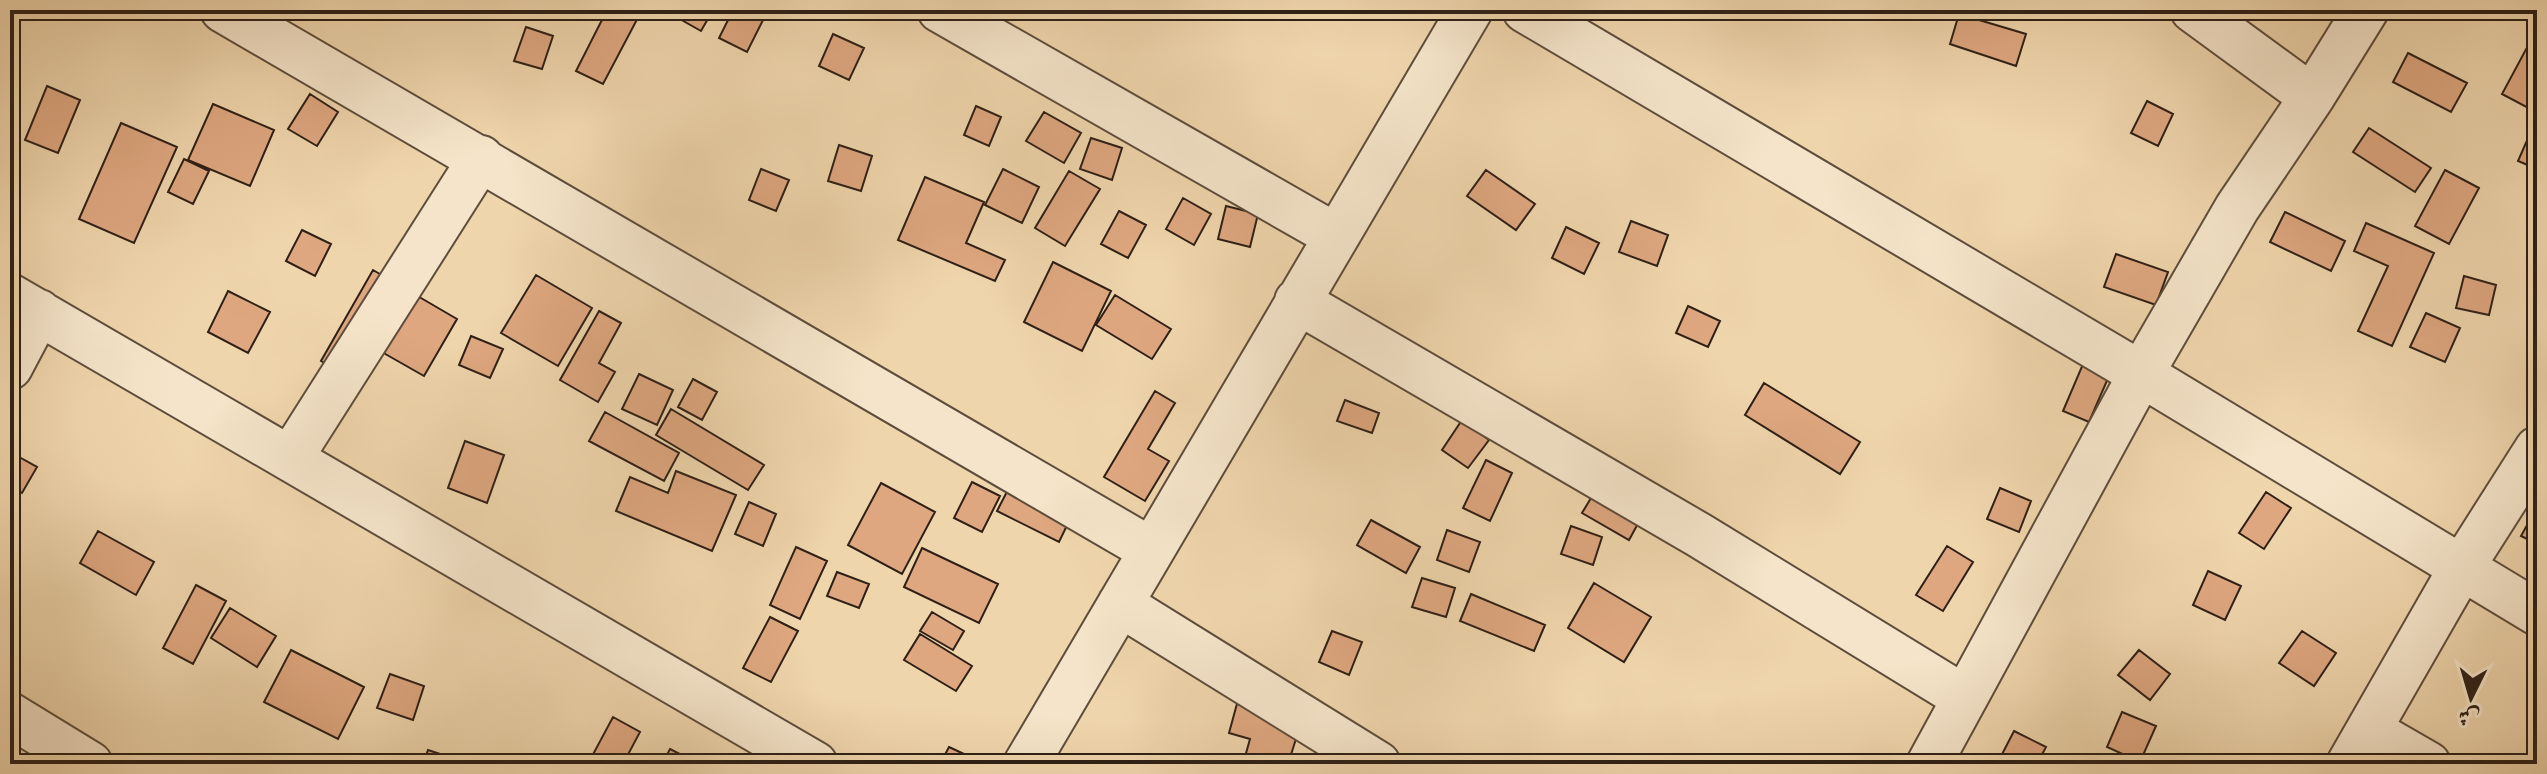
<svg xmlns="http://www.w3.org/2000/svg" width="2547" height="774" viewBox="0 0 2547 774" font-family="'Gentium Book Plus',Amiri,serif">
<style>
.building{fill:#dea780;stroke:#2e2016;stroke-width:2}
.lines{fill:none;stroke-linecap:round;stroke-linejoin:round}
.minor-casing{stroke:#5e4d3c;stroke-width:48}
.minor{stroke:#f5e4c9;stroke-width:44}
</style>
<rect width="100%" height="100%" fill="#efd5ac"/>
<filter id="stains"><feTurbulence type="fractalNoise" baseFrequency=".0025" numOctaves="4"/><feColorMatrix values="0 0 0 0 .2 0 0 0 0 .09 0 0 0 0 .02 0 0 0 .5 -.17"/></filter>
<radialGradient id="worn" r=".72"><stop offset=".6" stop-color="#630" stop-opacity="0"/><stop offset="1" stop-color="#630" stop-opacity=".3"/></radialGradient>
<path class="building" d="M 607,10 L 642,10 L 603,84 L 576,71 Z
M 664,10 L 713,10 L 701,31 Z
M 733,10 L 768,10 L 747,52 L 719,38 Z
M 1959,14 L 2026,34 L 2016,66 L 1950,44 Z
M 526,27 L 553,36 L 542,69 L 514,61 Z
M 833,34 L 864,48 L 849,80 L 819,66 Z
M 2531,40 L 2537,43 L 2537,100 L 2532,110 L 2502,94 Z
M 2408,53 L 2467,83 L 2451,112 L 2393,82 Z
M 47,86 L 80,100 L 58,153 L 25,140 Z
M 310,94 L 338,112 L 317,146 L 288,129 Z
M 2147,101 L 2173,114 L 2158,146 L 2131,133 Z
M 213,104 L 274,130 L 250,186 L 188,160 Z
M 976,106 L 1001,117 L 989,146 L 964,135 Z
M 1044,112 L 1081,133 L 1064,163 L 1026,141 Z
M 121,123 L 177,147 L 134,243 L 79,219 Z
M 2369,128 L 2431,168 L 2415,192 L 2353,152 Z
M 2532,129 L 2537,131 L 2537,169 L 2518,161 Z
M 1091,138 L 1122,148 L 1112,180 L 1080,169 Z
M 839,145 L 872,156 L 861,191 L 828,181 Z
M 184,159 L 209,171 L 193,204 L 168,192 Z
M 761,169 L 789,180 L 776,211 L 749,200 Z
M 1003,169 L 1039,187 L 1022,223 L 985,205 Z
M 1486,170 L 1535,204 L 1516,230 L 1467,196 Z
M 2445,170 L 2479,188 L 2449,244 L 2415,226 Z
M 1069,171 L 1100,189 L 1065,246 L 1035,228 Z
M 925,177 L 984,202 L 966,243 L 1005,260 L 995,281 L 898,240 Z
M 1183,198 L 1211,214 L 1194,245 L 1166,229 Z
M 1226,206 L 1258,214 L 1250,247 L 1218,239 Z
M 1119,211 L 1146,225 L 1128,258 L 1101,244 Z
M 2285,212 L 2345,241 L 2331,271 L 2270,242 Z
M 1631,221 L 1668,235 L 1657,266 L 1619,252 Z
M 2366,223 L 2434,253 L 2392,346 L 2358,331 L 2388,266 L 2354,251 Z
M 1566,227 L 1599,243 L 1584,274 L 1552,258 Z
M 302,230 L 331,244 L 315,276 L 286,261 Z
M 2116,254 L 2168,272 L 2156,305 L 2104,287 Z
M 1053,262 L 1111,291 L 1082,351 L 1024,322 Z
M 373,270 L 457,319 L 424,376 L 366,343 L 347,376 L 321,361 Z
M 536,275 L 592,308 L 558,366 L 501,333 Z
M 2464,276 L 2496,285 L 2489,315 L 2456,308 Z
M 228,291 L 270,312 L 248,353 L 208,332 Z
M 1115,295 L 1171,329 L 1152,359 L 1096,325 Z
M 1688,306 L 1720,321 L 1708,347 L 1676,333 Z
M 599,311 L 621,323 L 599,363 L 615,372 L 598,402 L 560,380 Z
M 2426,313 L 2460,328 L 2445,362 L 2410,347 Z
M 471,336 L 503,349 L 490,378 L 459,365 Z
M 2083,364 L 2109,376 L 2089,422 L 2063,411 Z
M 639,374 L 673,390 L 657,425 L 622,409 Z
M 693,379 L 717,392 L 702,420 L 678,407 Z
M 1764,383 L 1860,442 L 1840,474 L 1745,415 Z
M 1155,391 L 1175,403 L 1148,449 L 1169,461 L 1145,501 L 1104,477 Z
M 1345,400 L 1379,413 L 1372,433 L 1337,421 Z
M 671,409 L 764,465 L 748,490 L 656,435 Z
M 605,412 L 679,453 L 664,481 L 589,441 Z
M 1462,420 L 1489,440 L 1468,468 L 1442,450 Z
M 465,441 L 504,455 L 487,503 L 448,488 Z
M 10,452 L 37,467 L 22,493 L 10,486 Z
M 1486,460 L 1512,473 L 1490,521 L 1463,508 Z
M 676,471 L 736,495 L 712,551 L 616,511 L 630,477 L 668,493 Z
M 1013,480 L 1074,511 L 1059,542 L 997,511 Z
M 972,482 L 1000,496 L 982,532 L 954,518 Z
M 881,483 L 935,512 L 902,574 L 848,545 Z
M 1600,483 L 1646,509 L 1629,540 L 1582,513 Z
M 2000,488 L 2031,501 L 2019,532 L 1987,519 Z
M 2266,492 L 2291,508 L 2264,549 L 2239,533 Z
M 749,502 L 776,514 L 763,546 L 735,534 Z
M 2537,507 L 2537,544 L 2521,536 Z
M 1371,520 L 1420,547 L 1406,573 L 1357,545 Z
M 1571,526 L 1602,537 L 1593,565 L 1561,554 Z
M 1447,530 L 1480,542 L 1469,572 L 1437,560 Z
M 98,531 L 154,562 L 136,595 L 80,563 Z
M 1947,546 L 1973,562 L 1943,611 L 1916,595 Z
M 796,547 L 827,561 L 800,619 L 770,605 Z
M 922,548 L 998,584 L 979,623 L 904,587 Z
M 2208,571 L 2241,586 L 2225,620 L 2193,605 Z
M 837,572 L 869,584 L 859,608 L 827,596 Z
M 1422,578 L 1455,588 L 1446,617 L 1412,607 Z
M 1594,583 L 1651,617 L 1624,662 L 1568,628 Z
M 196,585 L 226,601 L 193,664 L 163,648 Z
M 1471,594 L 1545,625 L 1534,651 L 1460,621 Z
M 230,608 L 276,636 L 257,667 L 211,638 Z
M 932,612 L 964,631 L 953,650 L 920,631 Z
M 770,617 L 798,631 L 771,682 L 743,668 Z
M 1332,631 L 1362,642 L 1349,675 L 1319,662 Z
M 2302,631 L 2336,653 L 2314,686 L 2279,663 Z
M 920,634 L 972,666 L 956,691 L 904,660 Z
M 291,650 L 364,687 L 338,739 L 264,702 Z
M 2139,650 L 2170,674 L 2150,700 L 2118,675 Z
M 390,674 L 424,686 L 413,720 L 377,708 Z
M 1238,700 L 1302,720 L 1288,764 L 1243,764 L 1250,739 L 1229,733 Z
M 2122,712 L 2156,726 L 2140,762 L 2107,747 Z
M 613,717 L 640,732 L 623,764 L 598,764 L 590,760 Z
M 2014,731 L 2046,747 L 2037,764 L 2002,764 L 1998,762 Z
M 949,747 L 979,761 L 977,764 L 940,764 Z
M 670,749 L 699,764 L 662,764 Z
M 428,750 L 461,761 L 460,764 L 423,764 Z"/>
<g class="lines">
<defs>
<path id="minor" d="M 223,10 L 1151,550
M 940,10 L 1336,236
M 1525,10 L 2141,374 L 2537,613
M 2312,97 L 2366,10
M 10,296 L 815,764
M 1297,301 L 1699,535 L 1965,698 L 1929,764
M 10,367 L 39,312
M 291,457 L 481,158
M 1120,604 L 1378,764
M 1965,698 L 2141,374 L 2237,208 L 2312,97 L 2193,10
M 10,715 L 90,764
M 2369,730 L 2428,764
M 1026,764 L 1470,10
M 2349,764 L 2462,567 L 2537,449"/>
</defs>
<use href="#minor" class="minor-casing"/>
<use href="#minor" class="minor"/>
</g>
<rect width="2547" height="774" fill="none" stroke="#efd5ac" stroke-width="40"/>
<rect x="12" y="12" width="2523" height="750" fill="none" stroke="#2e2016" stroke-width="4"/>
<rect x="20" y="20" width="2507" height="734" fill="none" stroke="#2e2016" stroke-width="2"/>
<g transform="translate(2471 698) rotate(185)" stroke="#f5e4c9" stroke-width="6" paint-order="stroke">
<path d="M0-6L14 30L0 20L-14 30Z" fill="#2e2016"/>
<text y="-12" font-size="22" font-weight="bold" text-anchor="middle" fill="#2e2016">ش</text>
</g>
<rect width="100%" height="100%" filter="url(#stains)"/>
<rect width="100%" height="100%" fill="url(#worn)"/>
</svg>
